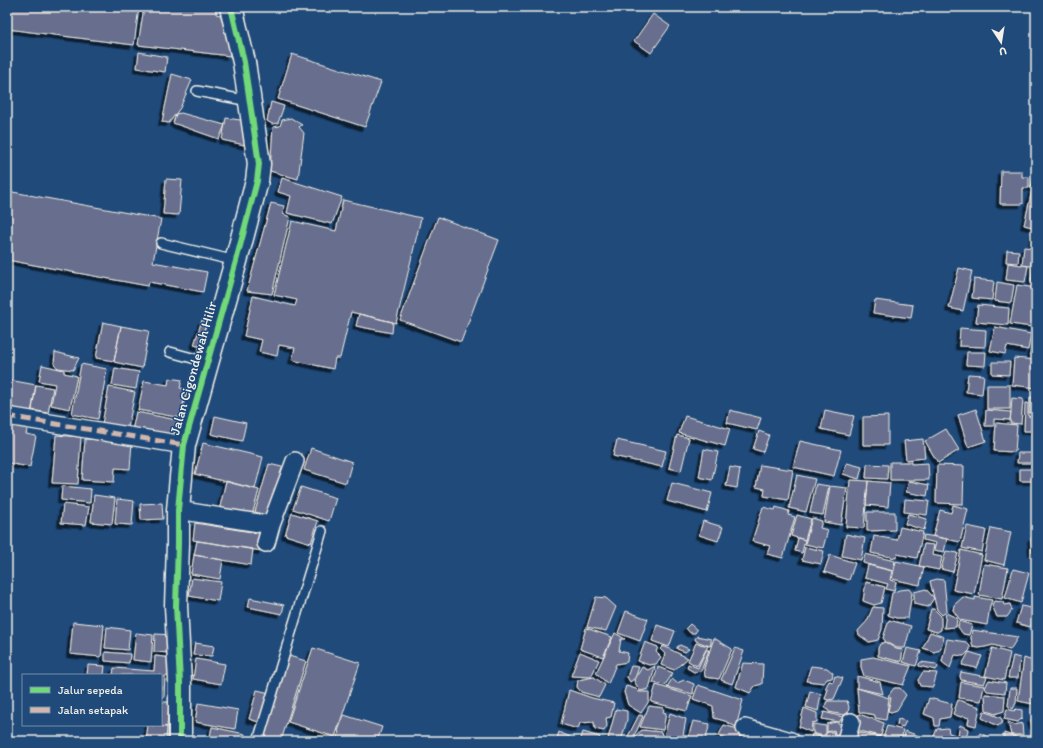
<svg xmlns="http://www.w3.org/2000/svg" width="1043" height="748" viewBox="0 0 1043 748" font-family="Itim,sans-serif">
<style>
.building{fill:#676e8d;stroke:#f4f1e8;filter:url(#shadow)}
.lines{fill:none;stroke-linecap:round;stroke-linejoin:round}
.lane-casing{stroke:#f4f1e8;stroke-width:12}
.street-casing{stroke:#f4f1e8;stroke-width:20}
.secondary-casing{stroke:#f4f1e8;stroke-width:25}
.lane{stroke:#1f4a7a;stroke-width:9}
.street{stroke:#1f4a7a;stroke-width:17}
.secondary{stroke:#1f4a7a;stroke-width:22}
.quiet{stroke:#d1b7ad;stroke-width:5;stroke-dasharray:10 5;stroke-linecap:butt}
.cycleway-casing{stroke:#1f4a7a;stroke-width:8}
.cycleway{stroke:#71d979;stroke-width:6}
.labels{text-anchor:middle;stroke-width:3;stroke-linejoin:round;paint-order:stroke}
.street-label{font-size:14px;fill:#f4f1e8;stroke:#1f4a7a}
</style>
<defs>
<filter id="shadow"><feDropShadow dx="-3.5" dy="3.5" stdDeviation="0" flood-color="#0009"/></filter>
</defs>
<rect width="100%" height="100%" fill="#1f4a7a"/>
<filter id="ink" filterUnits="userSpaceOnUse"><feTurbulence type="fractalNoise" baseFrequency=".025" numOctaves="2"/><feDisplacementMap in="SourceGraphic" scale="8" xChannelSelector="R" yChannelSelector="G"/><feConvolveMatrix kernelMatrix="1 2 1 2 8 2 1 2 1" color-interpolation-filters="sRGB"/></filter>
<g filter="url(#ink)">
<path class="building" d="M 7,7 L 139,7 L 134,45 L 7,29 Z
M 144,7 L 216,7 L 216,14 L 228,17 L 230,56 L 138,45 Z
M 653,14 L 670,26 L 651,53 L 634,41 Z
M 139,52 L 167,57 L 165,72 L 137,68 Z
M 292,54 L 381,82 L 365,127 L 278,99 Z
M 172,74 L 192,80 L 180,108 L 169,123 L 162,122 Z
M 271,102 L 284,106 L 278,123 L 272,124 L 267,121 Z
M 181,113 L 225,125 L 219,139 L 173,123 L 176,114 Z
M 226,118 L 247,121 L 249,146 L 222,140 Z
M 291,118 L 302,125 L 299,127 L 304,133 L 298,179 L 270,171 L 273,127 L 280,126 L 282,120 Z
M 1001,171 L 1022,171 L 1022,177 L 1029,177 L 1029,188 L 1023,188 L 1023,204 L 1000,204 Z
M 282,178 L 342,197 L 332,224 L 287,213 L 291,196 L 278,192 Z
M 166,179 L 182,180 L 179,215 L 163,214 Z
M 1033,179 L 1036,180 L 1036,189 L 1031,188 Z
M 1032,190 L 1036,191 L 1036,228 L 1024,225 Z
M 7,191 L 161,219 L 153,262 L 207,272 L 203,292 L 149,282 L 148,286 L 7,260 Z
M 343,200 L 421,218 L 396,323 L 351,312 L 340,358 L 335,358 L 333,369 L 292,360 L 295,348 L 279,345 L 277,356 L 259,352 L 262,340 L 244,336 L 253,296 L 295,306 L 297,300 L 274,295 L 292,221 L 336,231 Z
M 271,203 L 284,206 L 283,214 L 290,217 L 272,294 L 247,291 Z
M 438,217 L 499,240 L 461,342 L 400,320 Z
M 1034,231 L 1036,231 L 1036,246 L 1032,245 Z
M 1024,247 L 1033,248 L 1031,266 L 1022,265 Z
M 1007,250 L 1019,251 L 1018,263 L 1006,262 Z
M 1034,252 L 1036,252 L 1036,282 L 1031,282 Z
M 1008,263 L 1028,266 L 1025,282 L 1006,280 Z
M 959,268 L 972,271 L 963,311 L 949,308 Z
M 974,279 L 994,281 L 992,300 L 972,298 Z
M 997,282 L 1014,285 L 1011,303 L 995,301 Z
M 1017,285 L 1036,288 L 1036,306 L 1032,327 L 1010,324 Z
M 875,300 L 913,305 L 911,318 L 873,313 Z
M 978,305 L 1009,308 L 1008,325 L 976,322 Z
M 359,314 L 393,322 L 392,333 L 356,326 Z
M 202,320 L 216,324 L 209,349 L 194,345 Z
M 103,322 L 121,326 L 114,361 L 96,358 Z
M 121,326 L 149,331 L 142,368 L 114,362 Z
M 995,327 L 1031,334 L 1028,350 L 1007,346 L 1005,354 L 990,351 Z
M 960,328 L 986,330 L 985,347 L 959,346 Z
M 1034,331 L 1036,331 L 1036,355 L 1030,354 Z
M 55,352 L 79,358 L 73,370 L 58,368 L 54,364 Z
M 967,352 L 986,352 L 985,366 L 966,365 Z
M 1014,358 L 1036,360 L 1036,388 L 1012,385 Z
M 992,362 L 1010,362 L 1009,375 L 992,374 Z
M 81,364 L 107,369 L 98,419 L 72,414 Z
M 42,365 L 64,370 L 64,373 L 77,376 L 70,409 L 51,405 L 55,384 L 39,381 Z
M 115,368 L 139,372 L 136,389 L 112,385 Z
M 968,374 L 984,375 L 982,394 L 966,392 Z
M 169,378 L 182,380 L 180,388 L 192,390 L 187,419 L 138,410 L 144,381 L 168,385 Z
M 9,380 L 36,385 L 31,413 L 7,409 L 7,392 Z
M 36,385 L 53,388 L 48,413 L 32,410 Z
M 987,385 L 1010,385 L 1010,409 L 987,409 Z
M 109,387 L 135,392 L 128,428 L 102,424 Z
M 1030,397 L 1036,398 L 1036,413 L 1029,413 Z
M 1012,398 L 1023,399 L 1021,424 L 1010,423 Z
M 1025,403 L 1028,403 L 1028,416 L 1036,417 L 1036,431 L 1024,431 Z
M 976,409 L 986,441 L 968,447 L 958,415 Z
M 730,410 L 761,418 L 757,430 L 727,423 Z
M 825,410 L 854,416 L 849,435 L 821,429 Z
M 986,410 L 1011,412 L 1010,420 L 994,419 L 994,426 L 985,426 Z
M 136,412 L 182,421 L 178,439 L 132,431 Z
M 215,416 L 246,423 L 242,441 L 211,434 Z
M 685,416 L 730,429 L 725,446 L 679,433 Z
M 888,416 L 888,445 L 863,445 L 863,417 Z
M 8,423 L 28,426 L 26,434 L 36,436 L 30,467 L 7,463 Z
M 996,423 L 1017,425 L 1015,452 L 994,451 Z
M 946,429 L 959,450 L 938,463 L 925,441 Z
M 759,431 L 769,435 L 763,452 L 753,449 Z
M 56,435 L 81,437 L 78,484 L 52,483 Z
M 677,435 L 689,438 L 681,471 L 669,468 Z
M 85,439 L 132,442 L 130,469 L 115,468 L 114,482 L 82,480 Z
M 923,439 L 925,458 L 906,460 L 904,441 Z
M 617,440 L 666,451 L 662,467 L 613,456 Z
M 800,441 L 841,450 L 834,476 L 793,467 Z
M 203,443 L 263,457 L 255,489 L 195,474 Z
M 311,448 L 352,462 L 346,483 L 304,470 Z
M 704,449 L 718,452 L 712,480 L 699,477 Z
M 1018,453 L 1036,453 L 1036,463 L 1017,463 Z
M 890,462 L 911,462 L 911,464 L 928,463 L 929,480 L 890,480 Z
M 847,463 L 862,467 L 859,479 L 843,474 Z
M 269,464 L 286,468 L 273,517 L 255,512 Z
M 867,464 L 888,465 L 887,479 L 866,478 Z
M 760,465 L 793,470 L 788,500 L 764,496 L 765,489 L 756,487 Z
M 937,465 L 964,466 L 963,504 L 936,503 Z
M 730,467 L 740,469 L 737,488 L 726,486 Z
M 1020,469 L 1036,469 L 1036,481 L 1020,481 Z
M 797,475 L 815,479 L 806,512 L 789,508 Z
M 850,480 L 868,481 L 864,528 L 846,527 Z
M 226,481 L 259,490 L 251,519 L 219,511 Z
M 868,481 L 890,483 L 888,507 L 866,505 Z
M 909,481 L 929,485 L 927,496 L 906,492 Z
M 672,483 L 712,493 L 707,512 L 667,501 Z
M 816,484 L 829,486 L 823,515 L 810,513 Z
M 62,486 L 91,489 L 90,503 L 61,500 Z
M 830,486 L 847,488 L 841,525 L 824,522 Z
M 301,487 L 336,498 L 329,521 L 293,509 Z
M 94,495 L 115,498 L 112,524 L 91,522 Z
M 117,499 L 134,501 L 132,525 L 115,524 Z
M 905,499 L 929,501 L 927,515 L 904,512 Z
M 162,503 L 163,519 L 141,520 L 140,504 Z
M 63,504 L 89,507 L 86,525 L 61,523 Z
M 953,505 L 968,509 L 960,542 L 933,536 L 940,510 L 951,513 Z
M 763,507 L 775,510 L 776,507 L 789,511 L 788,515 L 795,517 L 783,558 L 767,554 L 770,546 L 752,541 Z
M 867,512 L 895,512 L 895,530 L 867,531 Z
M 292,513 L 318,521 L 311,543 L 285,535 Z
M 908,514 L 927,519 L 924,530 L 905,524 Z
M 797,515 L 811,519 L 805,540 L 791,536 Z
M 812,518 L 822,521 L 820,528 L 828,530 L 823,548 L 805,544 Z
M 703,521 L 723,527 L 718,541 L 699,535 Z
M 195,523 L 264,534 L 262,551 L 193,540 Z
M 967,526 L 986,530 L 982,552 L 962,548 Z
M 900,527 L 923,532 L 917,558 L 897,554 L 896,558 L 871,553 L 874,536 L 897,540 Z
M 991,528 L 1011,532 L 1004,565 L 984,560 Z
M 846,534 L 865,538 L 861,560 L 842,556 Z
M 924,535 L 947,539 L 944,552 L 934,550 L 936,543 L 923,540 Z
M 1036,537 L 1036,552 L 1032,552 L 1031,538 Z
M 798,538 L 805,540 L 802,553 L 795,551 Z
M 197,541 L 253,549 L 251,565 L 194,555 Z
M 924,544 L 934,545 L 932,555 L 942,557 L 939,570 L 919,566 Z
M 805,547 L 824,551 L 821,564 L 802,560 Z
M 961,550 L 982,555 L 974,594 L 953,590 Z
M 946,551 L 958,553 L 953,572 L 941,569 Z
M 865,554 L 895,561 L 893,571 L 863,563 Z
M 194,555 L 223,560 L 220,579 L 191,574 Z
M 830,555 L 855,563 L 849,580 L 824,572 Z
M 896,561 L 924,567 L 920,585 L 892,579 Z
M 984,564 L 1008,568 L 1002,599 L 979,595 Z
M 868,565 L 892,571 L 890,580 L 896,582 L 894,591 L 886,589 L 888,584 L 865,578 Z
M 1013,569 L 1029,573 L 1021,603 L 1005,598 Z
M 192,578 L 221,582 L 218,601 L 189,596 Z
M 937,579 L 944,580 L 947,611 L 942,615 L 937,610 L 930,581 Z
M 866,582 L 885,587 L 881,603 L 874,605 L 863,601 Z
M 909,589 L 912,593 L 908,618 L 896,618 L 888,615 L 892,593 L 899,590 Z
M 926,589 L 934,598 L 928,607 L 914,604 L 914,592 Z
M 596,597 L 606,598 L 616,607 L 606,631 L 587,627 Z
M 963,597 L 975,600 L 975,597 L 992,600 L 990,606 L 987,625 L 960,620 L 953,610 L 954,605 Z
M 250,598 L 284,605 L 282,614 L 248,607 Z
M 994,601 L 1003,602 L 1004,605 L 1010,604 L 1012,610 L 1007,617 L 997,617 L 992,605 Z
M 1021,606 L 1036,609 L 1034,620 L 1030,627 L 1016,623 Z
M 873,607 L 883,608 L 882,629 L 878,640 L 869,642 L 859,635 L 858,631 L 867,621 Z
M 931,609 L 934,609 L 941,616 L 941,630 L 937,632 L 926,629 Z
M 626,611 L 648,619 L 640,641 L 618,633 Z
M 946,613 L 957,618 L 956,627 L 944,628 Z
M 889,620 L 911,626 L 905,648 L 897,648 L 887,643 L 883,638 Z
M 959,621 L 972,625 L 969,635 L 963,634 L 958,627 Z
M 73,622 L 104,625 L 101,657 L 70,654 Z
M 690,624 L 697,630 L 695,633 L 690,633 L 686,628 Z
M 657,625 L 675,631 L 669,647 L 652,641 Z
M 107,627 L 130,630 L 128,650 L 105,648 Z
M 586,628 L 612,637 L 603,657 L 580,649 Z
M 972,630 L 1018,637 L 1010,650 L 993,645 L 985,647 L 979,648 L 973,647 L 971,638 Z
M 930,632 L 944,637 L 940,650 L 934,652 L 923,648 Z
M 136,633 L 153,635 L 151,662 L 133,660 Z
M 615,633 L 625,639 L 621,639 L 619,651 L 628,653 L 627,662 L 616,664 L 608,684 L 596,673 Z
M 155,634 L 174,635 L 172,653 L 154,652 Z
M 697,636 L 711,639 L 711,643 L 710,646 L 696,641 L 695,639 Z
M 714,638 L 732,649 L 719,679 L 705,677 L 704,668 Z
M 947,639 L 966,642 L 970,646 L 970,650 L 964,656 L 955,655 L 950,668 L 942,662 Z
M 645,642 L 658,647 L 656,652 L 661,657 L 656,664 L 649,665 L 638,661 Z
M 885,642 L 896,649 L 903,650 L 901,662 L 878,656 L 878,648 L 880,644 Z
M 195,643 L 214,646 L 212,656 L 193,655 Z
M 696,643 L 708,646 L 697,666 L 688,661 Z
M 680,645 L 689,649 L 685,652 L 677,649 L 677,647 Z
M 663,646 L 688,658 L 674,670 L 661,665 L 665,654 L 660,649 Z
M 313,648 L 360,663 L 335,737 L 288,722 Z
M 735,648 L 744,651 L 732,684 L 721,680 Z
M 907,648 L 921,651 L 916,666 L 903,662 Z
M 992,648 L 1010,653 L 1004,680 L 985,676 Z
M 706,650 L 709,650 L 701,671 L 694,672 L 687,668 L 688,664 L 698,668 Z
M 105,652 L 130,654 L 129,663 L 105,661 Z
M 580,652 L 599,660 L 591,677 L 571,676 Z
M 969,652 L 982,656 L 977,668 L 962,665 Z
M 155,656 L 174,658 L 172,677 L 165,676 L 164,697 L 161,697 L 161,675 L 113,675 L 114,668 L 154,671 Z
M 289,656 L 306,661 L 281,741 L 262,741 Z
M 1013,656 L 1020,658 L 1018,678 L 1008,678 Z
M 873,657 L 911,666 L 903,685 L 864,676 L 861,667 L 861,659 Z
M 1024,658 L 1033,661 L 1034,673 L 1036,675 L 1036,702 L 1033,704 L 1018,701 Z
M 196,659 L 225,664 L 221,684 L 193,679 Z
M 921,662 L 936,664 L 938,667 L 936,670 L 919,666 L 919,664 Z
M 743,663 L 763,664 L 762,684 L 755,686 L 750,693 L 736,687 Z
M 88,665 L 105,666 L 104,675 L 87,675 Z
M 631,666 L 639,667 L 635,678 L 630,682 L 627,677 Z
M 655,666 L 649,689 L 640,691 L 634,681 L 642,667 L 648,670 Z
M 811,666 L 827,668 L 833,673 L 832,678 L 827,679 L 824,683 L 806,681 Z
M 658,667 L 673,673 L 665,685 L 653,683 Z
M 923,672 L 937,673 L 933,687 L 920,686 L 918,680 Z
M 961,672 L 987,677 L 984,684 L 961,680 L 960,676 Z
M 835,676 L 843,678 L 834,699 L 828,700 L 825,699 L 828,689 L 825,689 L 829,681 L 833,682 Z
M 857,676 L 880,682 L 883,694 L 857,688 Z
M 594,677 L 605,685 L 599,697 L 581,692 L 577,687 L 578,680 Z
M 672,679 L 677,683 L 684,680 L 694,684 L 693,694 L 667,687 Z
M 989,680 L 1006,683 L 1005,693 L 987,691 L 985,688 Z
M 961,682 L 984,686 L 981,701 L 959,698 Z
M 656,685 L 692,696 L 687,711 L 651,702 Z
M 698,685 L 743,700 L 736,727 L 725,721 L 714,718 L 713,706 L 693,699 Z
M 626,686 L 636,689 L 639,692 L 649,692 L 649,701 L 641,713 L 628,705 L 624,692 Z
M 857,688 L 889,698 L 886,720 L 875,718 L 875,715 L 859,712 Z
M 894,688 L 900,688 L 906,695 L 897,710 L 891,712 L 888,711 L 891,698 L 888,696 Z
M 1010,688 L 1017,688 L 1016,703 L 1013,709 L 1008,706 Z
M 257,690 L 270,693 L 262,723 L 249,719 Z
M 569,690 L 592,698 L 614,703 L 611,717 L 606,718 L 607,726 L 604,731 L 595,729 L 594,722 L 580,723 L 578,729 L 561,724 Z
M 810,691 L 821,694 L 818,711 L 806,707 Z
M 985,694 L 1005,696 L 1004,711 L 995,714 L 986,710 Z
M 929,698 L 952,704 L 950,717 L 940,719 L 939,726 L 935,726 L 934,718 L 924,714 Z
M 958,700 L 980,707 L 976,726 L 968,724 L 969,718 L 963,716 L 961,717 L 953,714 Z
M 827,701 L 847,701 L 849,707 L 848,713 L 844,715 L 829,712 L 825,706 Z
M 161,702 L 169,702 L 167,727 L 146,725 L 161,725 Z
M 198,703 L 238,710 L 235,729 L 195,722 Z
M 649,706 L 664,708 L 663,712 L 666,713 L 663,730 L 640,727 Z
M 804,708 L 817,713 L 817,722 L 812,723 L 811,732 L 799,727 Z
M 616,709 L 627,711 L 627,720 L 621,741 L 613,741 L 608,739 Z
M 1007,709 L 1014,711 L 1016,709 L 1022,710 L 1022,718 L 1018,722 L 1004,719 Z
M 984,711 L 1001,718 L 1003,722 L 998,726 L 982,718 Z
M 824,712 L 843,717 L 839,722 L 822,719 Z
M 670,713 L 686,719 L 682,741 L 663,741 Z
M 1036,713 L 1036,727 L 1032,725 L 1031,720 Z
M 859,714 L 884,723 L 881,736 L 856,730 Z
M 344,715 L 382,727 L 377,741 L 366,741 L 361,739 L 360,741 L 336,741 L 339,732 L 338,731 Z
M 639,715 L 643,716 L 637,730 L 634,735 L 634,740 L 630,741 L 626,740 Z
M 898,719 L 906,721 L 903,727 L 897,725 Z
M 693,721 L 710,724 L 705,740 L 688,738 Z
M 836,722 L 840,724 L 844,722 L 839,736 L 835,734 L 834,730 L 827,732 L 827,724 Z
M 1008,722 L 1015,725 L 1022,723 L 1023,735 L 1011,735 Z
M 813,724 L 826,726 L 826,733 L 823,736 L 813,733 Z
M 148,725 L 167,727 L 166,741 L 146,741 Z
M 724,725 L 741,730 L 739,741 L 731,741 L 719,735 Z
M 960,725 L 968,729 L 966,741 L 961,741 L 958,735 Z
M 887,726 L 903,730 L 902,737 L 890,738 L 889,741 L 882,741 Z
M 212,727 L 245,734 L 244,741 L 209,741 Z
M 948,728 L 949,733 L 955,735 L 957,741 L 936,741 L 934,736 L 937,729 Z
M 642,730 L 661,732 L 662,735 L 660,741 L 644,741 L 636,740 L 635,736 Z
M 905,731 L 919,736 L 917,741 L 893,741 L 893,740 L 896,738 L 904,739 Z
M 559,732 L 570,737 L 568,741 L 556,741 Z
M 583,732 L 600,737 L 598,741 L 580,741 Z
M 827,732 L 834,732 L 833,735 L 839,736 L 836,741 L 810,741 L 812,734 L 824,738 Z
M 856,732 L 881,737 L 880,741 L 853,741 Z
M 745,733 L 768,741 L 743,741 Z
M 980,733 L 990,738 L 990,741 L 976,741 Z
M 1004,733 L 1024,740 L 1024,741 L 1004,741 Z"/>
<g class="lines">
<defs>
<path id="lane" d="M 197,91 L 249,101
M 161,243 L 236,261
M 170,352 L 207,362
M 258,741 L 322,531"/>
<path id="street" d="M 7,416 L 184,445
M 178,510 L 271,525
M 266,543 L 271,525 L 295,461
M 745,728 L 791,741
M 846,741 L 851,722"/>
<path id="secondary" d="M 180,741 L 180,682 L 176,606 L 178,544 L 178,510 L 184,445 L 236,261 L 257,181 L 259,164 L 244,62 L 231,7"/>
</defs>
<use href="#lane" class="lane-casing"/>
<use href="#street" class="street-casing"/>
<use href="#secondary" class="secondary-casing"/>
<use href="#lane" class="lane"/>
<use href="#street" class="street"/>
<use href="#secondary" class="secondary"/>
<path class="quiet" d="M 7,416 L 184,445"/>
<defs>
<path id="cycleway" d="M 180,741 L 180,682 L 176,606 L 178,544 L 178,510 L 184,445 L 236,261 L 257,181 L 259,164 L 244,62 L 231,7"/>
</defs>
<use href="#cycleway" class="cycleway-casing"/>
<use href="#cycleway" class="cycleway"/>
</g>
</g>
<g class="labels">
<g class="street-label">
<text transform="translate(193 368) rotate(-74)" y="5">Jalan Cigondewah Hilir</text>
</g>
</g>
<rect width="1043" height="748" fill="none" stroke="#1f4a7a" stroke-width="24"/>
<rect x="12" y="12" width="1019" height="724" fill="none" stroke="#f4f1e8" stroke-width="1.5" filter="url(#ink)"/>
<rect x="22" y="674" width="140" height="52" fill="#1f4a7a" stroke="#748da6"/>
<rect x="30" y="687" width="20" height="6" fill="#71d979" stroke="#748da6"/>
<text x="58" y="694" font-size="12" fill="#f4f1e8">Jalur sepeda</text>
<rect x="30" y="707" width="20" height="6" fill="#d1b7ad" stroke="#748da6"/>
<text x="58" y="714" font-size="12" fill="#f4f1e8">Jalan setapak</text>
<g transform="translate(1001 42) rotate(168)" stroke="#1f4a7a" stroke-width="3" paint-order="stroke">
<path d="M0-3L7 15L0 10L-7 15Z" fill="#f4f1e8"/>
<text y="-6" font-size="11" font-weight="bold" text-anchor="middle" fill="#f4f1e8">U</text>
</g>
</svg>
